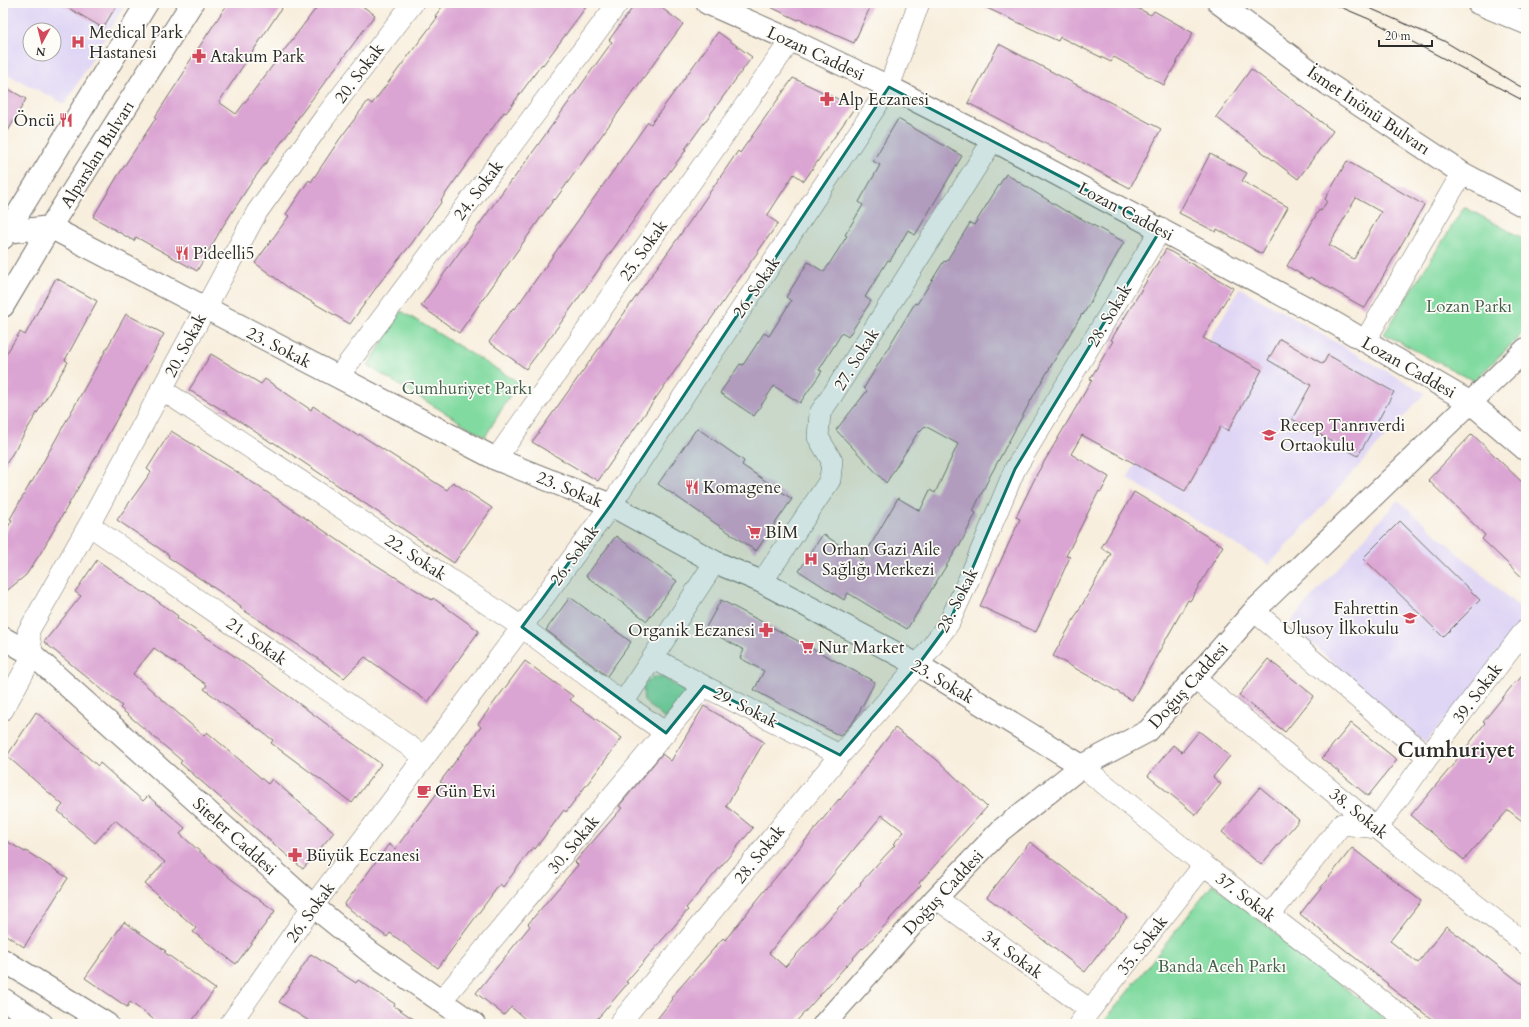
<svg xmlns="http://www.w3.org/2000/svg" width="1529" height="1027" viewBox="0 0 1529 1027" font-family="Cardo,serif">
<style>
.built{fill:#dfd5f5;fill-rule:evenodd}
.green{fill:#81daa0;stroke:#568266}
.building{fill:#dba5d3;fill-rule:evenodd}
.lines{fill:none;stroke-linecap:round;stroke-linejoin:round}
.minor-casing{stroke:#736f69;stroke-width:22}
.tertiary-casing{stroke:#736f69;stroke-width:24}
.secondary-casing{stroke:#736f69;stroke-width:24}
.primary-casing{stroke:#736f69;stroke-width:24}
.trunk-casing{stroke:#736f69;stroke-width:24}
.minor{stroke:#fff;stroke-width:21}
.tertiary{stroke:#fff;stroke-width:22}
.secondary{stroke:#fff;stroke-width:22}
.primary{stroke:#fff;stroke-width:22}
.trunk{stroke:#fff;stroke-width:22}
.tram{stroke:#2b2b2b;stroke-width:1}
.marked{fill:#0f766e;fill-opacity:0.2;stroke:#0f766e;stroke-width:3;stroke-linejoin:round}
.labels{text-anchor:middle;stroke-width:3.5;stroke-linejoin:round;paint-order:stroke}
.poi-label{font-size:17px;fill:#2b2b2b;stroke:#fdfcf7;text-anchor:start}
.street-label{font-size:17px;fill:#2b2b2b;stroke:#fdfcf7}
.park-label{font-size:17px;fill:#45604e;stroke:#fdfcf7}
.district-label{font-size:21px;font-weight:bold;fill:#2b2b2b;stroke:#fdfcf7}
</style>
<rect width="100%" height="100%" fill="#fdfcf7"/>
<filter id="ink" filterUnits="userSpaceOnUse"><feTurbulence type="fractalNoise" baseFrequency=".025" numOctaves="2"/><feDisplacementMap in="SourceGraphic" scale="8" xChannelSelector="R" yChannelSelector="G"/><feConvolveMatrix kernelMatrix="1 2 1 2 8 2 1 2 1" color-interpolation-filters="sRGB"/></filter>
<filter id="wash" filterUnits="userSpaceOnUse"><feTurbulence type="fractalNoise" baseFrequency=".012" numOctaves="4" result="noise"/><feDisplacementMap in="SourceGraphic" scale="16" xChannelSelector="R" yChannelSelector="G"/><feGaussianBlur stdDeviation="0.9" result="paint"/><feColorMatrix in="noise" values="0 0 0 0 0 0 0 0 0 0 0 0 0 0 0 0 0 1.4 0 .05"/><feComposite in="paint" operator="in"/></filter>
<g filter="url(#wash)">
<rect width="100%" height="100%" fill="#f8eedd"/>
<path class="built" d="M 3,3 L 126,3 L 65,104 L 3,72 ZM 30,30 L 54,30 L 54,54 L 30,54 Z
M 1240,288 L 1425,393 L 1269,565 L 1127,478 Z
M 1398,500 L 1526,613 L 1526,628 L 1425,743 L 1289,623 Z"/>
<path class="green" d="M 1464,207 L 1526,240 L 1526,330 L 1474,381 L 1384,334 Z
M 401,311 L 518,382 L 485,437 L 368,366 Z
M 652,677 L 664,678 L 687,693 L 665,719 L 644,701 L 643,686 Z
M 1213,884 L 1391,1024 L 1102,1024 Z"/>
<g id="blocks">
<path class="building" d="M 60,3 L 118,3 L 103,28 Z
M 228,3 L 285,3 L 219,102 L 236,114 L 320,3 L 358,3 L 375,15 L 295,122 L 296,123 L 253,180 L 223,226 L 197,271 L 136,237 L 134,241 L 93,217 L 117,177 L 156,118 L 155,117 L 185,71 L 184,70 Z
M 445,3 L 589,3 L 543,65 L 542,64 L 506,113 L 504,112 L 441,200 L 442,201 L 412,243 L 381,281 L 350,324 L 293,291 L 255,263 L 289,216 L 286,214 L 309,180 L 311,182 L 339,140 L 368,101 L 372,104 L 437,18 L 435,16 Z
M 636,3 L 655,3 L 683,24 L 641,81 L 555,200 L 554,199 L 459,333 L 421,306 L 511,180 L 512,181 L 612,42 L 609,40 Z
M 762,3 L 872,3 L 854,43 L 799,19 L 798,20 Z
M 976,3 L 1127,3 L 1151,15 L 1154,11 L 1193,33 L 1164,85 L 1114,57 L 1111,62 L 1060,37 L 1058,41 Z
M 718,32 L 752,57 L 685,149 L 686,150 L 643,207 L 560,324 L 526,369 L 489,342 L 513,308 L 515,309 L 648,122 L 651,124 Z
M 999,44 L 1161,129 L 1130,188 L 968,103 Z
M 1251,69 L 1333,131 L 1298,179 L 1216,117 Z
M 793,78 L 855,107 L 804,181 L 794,174 L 767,216 L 778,223 L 598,481 L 532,442 L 688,224 L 738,151 L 740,153 Z
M 3,86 L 26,99 L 3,140 Z
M 898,119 L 962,156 L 915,235 L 908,230 L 890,261 L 888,260 L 865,297 L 871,301 L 848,337 L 842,333 L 819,370 L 822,371 L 800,403 L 774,386 L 754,416 L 720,393 L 740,364 L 743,365 L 764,333 L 769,336 L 791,301 L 786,297 L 808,262 L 824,272 L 847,236 L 845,235 L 863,205 L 859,202 L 880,165 L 873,161 Z
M 1210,154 L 1247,173 L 1242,181 L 1288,207 L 1262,254 L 1217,229 L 1216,232 L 1179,213 Z
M 1347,161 L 1424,205 L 1365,308 L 1310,277 L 1309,279 L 1287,266 L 1319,210 L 1321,211 L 1327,201 L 1325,199 ZM 1356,198 L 1381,212 L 1354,259 L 1329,245 Z
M 1006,174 L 1067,212 L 1067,211 L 1124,242 L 1083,315 L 1082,314 L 1036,391 L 990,476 L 973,511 L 976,513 L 959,547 L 958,547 L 907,629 L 848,593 L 844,600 L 799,571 L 823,534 L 862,560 L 898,498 L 920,511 L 930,490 L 935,493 L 958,444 L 925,426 L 917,434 L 886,483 L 836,430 L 867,391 L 864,388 L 915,303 L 917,304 L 944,261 L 946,262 L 970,223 L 974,225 Z
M 1166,249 L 1233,288 L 1203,338 L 1262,370 L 1228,431 L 1221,426 L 1185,491 L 1082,435 L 1071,454 L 1109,477 L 1101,492 L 1099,491 L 1066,556 L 1070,557 L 1036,632 L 980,606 L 1020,519 L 1016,517 L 1037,474 L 1092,380 L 1090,379 L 1113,341 L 1111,340 Z
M 56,278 L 97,301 L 65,360 L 68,362 L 3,469 L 3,359 L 20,332 L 25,335 Z
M 126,314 L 164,334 L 89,469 L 40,554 L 26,575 L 3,594 L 3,536 L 12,520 L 10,519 L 31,482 L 32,482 Z
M 1280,339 L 1323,364 L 1328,355 L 1394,392 L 1358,456 L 1292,419 L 1311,385 L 1268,360 Z
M 211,354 L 261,384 L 265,379 L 311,410 L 313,406 L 358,436 L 359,434 L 447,490 L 453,482 L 492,508 L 454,563 L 273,442 L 272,443 L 226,412 L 189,390 Z
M 697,428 L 744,461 L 742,465 L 792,499 L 756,551 L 658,484 Z
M 171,431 L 231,468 L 357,553 L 432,600 L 433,598 L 479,631 L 428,702 L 365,657 L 344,678 L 303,648 L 240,608 L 241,606 L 168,557 L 169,555 L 117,520 L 151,472 L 147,469 Z
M 1472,434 L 1526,486 L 1526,581 L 1482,539 L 1485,535 L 1428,480 Z
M 1134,492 L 1223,546 L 1190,601 L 1188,600 L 1132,700 L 1053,656 L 1111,554 L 1101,548 Z
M 1400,521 L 1480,600 L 1443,637 L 1363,558 Z
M 616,536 L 677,581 L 647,621 L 586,576 Z
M 97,560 L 144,593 L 145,592 L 178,616 L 177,618 L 230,653 L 381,764 L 352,803 L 271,743 L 273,740 L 204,689 L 207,685 L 154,648 L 133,674 L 204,736 L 207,732 L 268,784 L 272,779 L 334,832 L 303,869 L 180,763 L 182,761 L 120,708 L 122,706 L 44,642 L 81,596 L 75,592 Z
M 570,597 L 631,642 L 607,676 L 546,630 Z
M 721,600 L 875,682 L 854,721 L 840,736 L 754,690 L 764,671 L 740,658 L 744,650 L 705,629 Z
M 1268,659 L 1314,696 L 1285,732 L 1239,695 Z
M 525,661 L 573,696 L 570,700 L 622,738 L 566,812 L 564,810 L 535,849 L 533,847 L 503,887 L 500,884 L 438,968 L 390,933 L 387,937 L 344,905 L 389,844 L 395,849 L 444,784 L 440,782 L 481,727 L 478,724 Z
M 1526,671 L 1526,824 L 1508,810 L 1464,860 L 1411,815 L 1452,766 L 1485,723 L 1483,722 L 1516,681 L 1517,682 Z
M 704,706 L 764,742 L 726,806 L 753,828 L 686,908 L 688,910 L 626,982 L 628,983 L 593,1024 L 531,1024 L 511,1007 L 504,1015 L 476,993 L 530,926 L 528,924 L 578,865 L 575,862 L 622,808 L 619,806 L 662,754 L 671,761 Z
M 36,712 L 98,766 L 100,763 L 143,801 L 148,796 L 185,828 L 180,834 L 231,879 L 275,911 L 236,964 L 193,932 L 196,928 L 145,884 L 165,862 L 115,820 L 95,843 L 58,811 L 63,805 L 7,756 Z
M 1351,723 L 1397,760 L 1368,796 L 1322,758 Z
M 895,728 L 936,759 L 987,807 L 919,883 L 921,885 L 889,920 L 890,920 L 863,949 L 862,948 L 794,1024 L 653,1024 L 673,999 L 671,998 L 723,938 L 725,940 L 839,799 L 840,800 ZM 882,815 L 904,832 L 893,844 L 895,845 L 860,883 L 861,884 L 785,967 L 769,953 Z
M 1199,731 L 1230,756 L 1213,777 L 1221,784 L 1196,815 L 1148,776 L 1173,745 L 1182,752 Z
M 1260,787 L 1299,820 L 1261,865 L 1222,832 Z
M 3,839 L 25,852 L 26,851 L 68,878 L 24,947 L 3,933 Z
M 1030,842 L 1127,917 L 1085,972 L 987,897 Z
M 1352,848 L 1421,901 L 1390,941 L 1418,963 L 1446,926 L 1526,987 L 1526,1024 L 1438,1024 L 1387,985 L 1388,984 L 1300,914 Z
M 124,922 L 166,951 L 164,952 L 215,989 L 190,1024 L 160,1024 L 130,1002 L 127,1007 L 85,978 Z
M 311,954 L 356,983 L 358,980 L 395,1004 L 394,1006 L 421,1024 L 314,1024 L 279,1002 Z"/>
</g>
</g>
<g filter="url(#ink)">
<use href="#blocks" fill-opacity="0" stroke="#736f69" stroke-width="1"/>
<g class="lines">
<defs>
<path id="minor" d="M 1365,341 L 1462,173
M 338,377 L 618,3
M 161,389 L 522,627 L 623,703 L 666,733
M 496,459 L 791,40
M 89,525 L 425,757
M 762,582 L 830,480 L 832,461 L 818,437 L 820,413 L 833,394 L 993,140
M 1254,611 L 1428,757
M 653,658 L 704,686 L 840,755
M 1195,679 L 1377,828 L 1526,944
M 623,703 L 715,562
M 3,710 L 33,655 L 28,632 L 89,525 L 257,212 L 325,117 L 413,3
M 1082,766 L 1204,865 L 1412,1024
M 936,898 L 1090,1010
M 1270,915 L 1342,824 L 1377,828 L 1428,757 L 1526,629
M 441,1001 L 704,686
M 230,1024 L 313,906 L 522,627 L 611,505 L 889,87 L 919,3
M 619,1024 L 840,755 L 918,665 L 949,623 L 972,572 L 1015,469 L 1161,229
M 1079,1024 L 1204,865"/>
<path id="tertiary" d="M 50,227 L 496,459 L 611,505 L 715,562 L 762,582 L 918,665 L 1082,766
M 3,638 L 33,655 L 313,906 L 370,952 L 474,1024"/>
<path id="secondary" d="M 707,3 L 791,40 L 889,87 L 993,140 L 1331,321 L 1471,403 L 1526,450
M 7,232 L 50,227
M 3,238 L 147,3
M 3,306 L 50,227 L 192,3
M 3,960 L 107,1024
M 824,1024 L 936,898 L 1001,830 L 1082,766 L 1148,731 L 1254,611 L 1526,349"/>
<path id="primary" d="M 1219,3 L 1328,84 L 1462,173 L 1526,207
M 1478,3 L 1526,23"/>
<path id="trunk" d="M 3,999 L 42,1024"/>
</defs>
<use href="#minor" class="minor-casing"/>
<use href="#tertiary" class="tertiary-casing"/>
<use href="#secondary" class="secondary-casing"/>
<use href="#primary" class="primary-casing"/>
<use href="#trunk" class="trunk-casing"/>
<use href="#minor" class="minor"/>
<use href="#tertiary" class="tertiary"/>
<use href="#secondary" class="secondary"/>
<use href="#primary" class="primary"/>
<use href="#trunk" class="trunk"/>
<path class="tram" d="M 1331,3 L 1369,19 L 1526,102
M 1358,3 L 1444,41 L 1526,90"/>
</g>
</g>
<path class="marked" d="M 889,87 L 1161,229 L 1015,469 L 949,623 L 918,665 L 840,755 L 704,686 L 666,733 L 522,627 L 611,505 Z"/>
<defs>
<symbol id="hospital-bare" viewBox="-9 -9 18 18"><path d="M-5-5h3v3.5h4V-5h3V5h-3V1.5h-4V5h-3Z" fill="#d1495b" stroke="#fdfcf7" stroke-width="2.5" paint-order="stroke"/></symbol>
<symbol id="pharmacy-bare" viewBox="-9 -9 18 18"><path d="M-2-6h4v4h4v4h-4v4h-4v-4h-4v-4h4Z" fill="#d1495b" stroke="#fdfcf7" stroke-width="2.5" paint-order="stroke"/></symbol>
<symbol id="restaurant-bare" viewBox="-9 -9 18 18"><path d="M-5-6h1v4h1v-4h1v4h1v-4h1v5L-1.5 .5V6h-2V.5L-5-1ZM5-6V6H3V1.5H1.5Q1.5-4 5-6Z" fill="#d1495b" stroke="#fdfcf7" stroke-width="2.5" paint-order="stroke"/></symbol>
<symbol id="school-bare" viewBox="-9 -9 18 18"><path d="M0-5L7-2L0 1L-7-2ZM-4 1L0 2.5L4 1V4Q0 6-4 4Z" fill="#d1495b" stroke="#fdfcf7" stroke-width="2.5" paint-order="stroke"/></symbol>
<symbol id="supermarket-bare" viewBox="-9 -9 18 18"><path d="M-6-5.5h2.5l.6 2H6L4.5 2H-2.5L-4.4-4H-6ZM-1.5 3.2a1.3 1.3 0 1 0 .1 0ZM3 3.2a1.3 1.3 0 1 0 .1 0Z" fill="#d1495b" stroke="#fdfcf7" stroke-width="2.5" paint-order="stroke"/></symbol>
<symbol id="cafe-bare" viewBox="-9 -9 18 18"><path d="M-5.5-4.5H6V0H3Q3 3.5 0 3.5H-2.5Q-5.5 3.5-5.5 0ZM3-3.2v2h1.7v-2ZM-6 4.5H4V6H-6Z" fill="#d1495b" stroke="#fdfcf7" stroke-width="2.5" paint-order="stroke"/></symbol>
</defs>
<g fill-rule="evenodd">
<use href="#hospital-bare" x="68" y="32" width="20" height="20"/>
<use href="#pharmacy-bare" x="189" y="46" width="20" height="20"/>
<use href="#pharmacy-bare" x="817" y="89" width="20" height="20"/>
<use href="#restaurant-bare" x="56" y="110" width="20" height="20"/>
<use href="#restaurant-bare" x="172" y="243" width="20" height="20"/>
<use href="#school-bare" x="1259" y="425" width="20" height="20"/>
<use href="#restaurant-bare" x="682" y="477" width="20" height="20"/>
<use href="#supermarket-bare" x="744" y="522" width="20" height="20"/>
<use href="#hospital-bare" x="801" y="549" width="20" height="20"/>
<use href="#school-bare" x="1400" y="608" width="20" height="20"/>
<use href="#pharmacy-bare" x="756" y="620" width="20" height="20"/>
<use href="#supermarket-bare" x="797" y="637" width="20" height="20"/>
<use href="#cafe-bare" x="414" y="781" width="20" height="20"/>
<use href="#pharmacy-bare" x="285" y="845" width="20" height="20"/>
</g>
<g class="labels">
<g class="poi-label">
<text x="89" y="38">Medical Park<tspan x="89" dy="20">Hastanesi</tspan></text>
<text x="210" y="62">Atakum Park</text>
<text x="838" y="105">Alp Eczanesi</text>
<text x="55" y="126" text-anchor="end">Öncü</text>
<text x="193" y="259">Pideelli5</text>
<text x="1280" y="431">Recep Tanrıverdi<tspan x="1280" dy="20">Ortaokulu</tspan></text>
<text x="703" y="493">Komagene</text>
<text x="765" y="538">BİM</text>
<text x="822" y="555">Orhan Gazi Aile<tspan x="822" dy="20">Sağlığı Merkezi</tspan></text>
<text x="1399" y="614" text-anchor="end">Fahrettin<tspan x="1399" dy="20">Ulusoy İlkokulu</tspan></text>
<text x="755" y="636" text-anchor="end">Organik Eczanesi</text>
<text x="818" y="653">Nur Market</text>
<text x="435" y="797">Gün Evi</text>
<text x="306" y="861">Büyük Eczanesi</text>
</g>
<g class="street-label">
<text transform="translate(816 53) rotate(25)" y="6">Lozan Caddesi</text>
<text transform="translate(359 73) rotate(-53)" y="6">20. Sokak</text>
<text transform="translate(1369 110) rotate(34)" y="6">İsmet İnönü Bulvarı</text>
<text transform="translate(97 154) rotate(-58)" y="6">Alparslan Bulvarı</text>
<text transform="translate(478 190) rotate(-53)" y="6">24. Sokak</text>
<text transform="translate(1126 211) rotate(28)" y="6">Lozan Caddesi</text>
<text transform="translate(643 250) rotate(-55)" y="6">25. Sokak</text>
<text transform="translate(756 287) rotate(-56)" y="6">26. Sokak</text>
<text transform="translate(1109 315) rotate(-59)" y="6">28. Sokak</text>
<text transform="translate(185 345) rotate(-62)" y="6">20. Sokak</text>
<text transform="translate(279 347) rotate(27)" y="6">23. Sokak</text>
<text transform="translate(856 359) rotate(-58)" y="6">27. Sokak</text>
<text transform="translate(1409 367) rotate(30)" y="6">Lozan Caddesi</text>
<text transform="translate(570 489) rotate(22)" y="6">23. Sokak</text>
<text transform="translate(574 555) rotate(-54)" y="6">26. Sokak</text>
<text transform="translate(416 557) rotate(33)" y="6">22. Sokak</text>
<text transform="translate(957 600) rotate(-63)" y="6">28. Sokak</text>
<text transform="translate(257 641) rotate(35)" y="6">21. Sokak</text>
<text transform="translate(943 681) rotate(31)" y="6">23. Sokak</text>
<text transform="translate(1188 685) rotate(-48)" y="6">Doğuş Caddesi</text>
<text transform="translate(1477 693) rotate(-53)" y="6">39. Sokak</text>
<text transform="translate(746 707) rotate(27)" y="6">29. Sokak</text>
<text transform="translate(1359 813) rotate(39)" y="6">38. Sokak</text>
<text transform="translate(235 836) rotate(42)" y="6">Siteler Caddesi</text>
<text transform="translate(573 844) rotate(-50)" y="6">30. Sokak</text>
<text transform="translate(759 854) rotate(-51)" y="6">28. Sokak</text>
<text transform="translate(943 892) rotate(-47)" y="6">Doğuş Caddesi</text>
<text transform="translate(1246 897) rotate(37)" y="6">37. Sokak</text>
<text transform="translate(310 912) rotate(-54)" y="6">26. Sokak</text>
<text transform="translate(1142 945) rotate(-52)" y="6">35. Sokak</text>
<text transform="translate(1013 954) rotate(36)" y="6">34. Sokak</text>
</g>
<g class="park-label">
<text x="1469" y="312">Lozan Parkı</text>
<text x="467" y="394">Cumhuriyet Parkı</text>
<text x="1222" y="972">Banda Aceh Parkı</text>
</g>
<g class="district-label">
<text x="1456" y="757">Cumhuriyet</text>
</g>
</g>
<rect width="1529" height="1027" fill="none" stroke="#fdfcf7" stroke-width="16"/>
<g transform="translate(42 42) rotate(187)"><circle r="19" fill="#fdfcf7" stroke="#a9a8a5"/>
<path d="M0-3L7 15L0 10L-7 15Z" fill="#d1495b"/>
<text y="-6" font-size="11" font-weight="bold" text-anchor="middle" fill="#2b2b2b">N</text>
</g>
<path d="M1379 40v6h53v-6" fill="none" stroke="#2b2b2b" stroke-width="2"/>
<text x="1385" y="40" font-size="12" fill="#2b2b2b" stroke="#fdfcf7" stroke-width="3" paint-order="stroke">20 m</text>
</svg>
